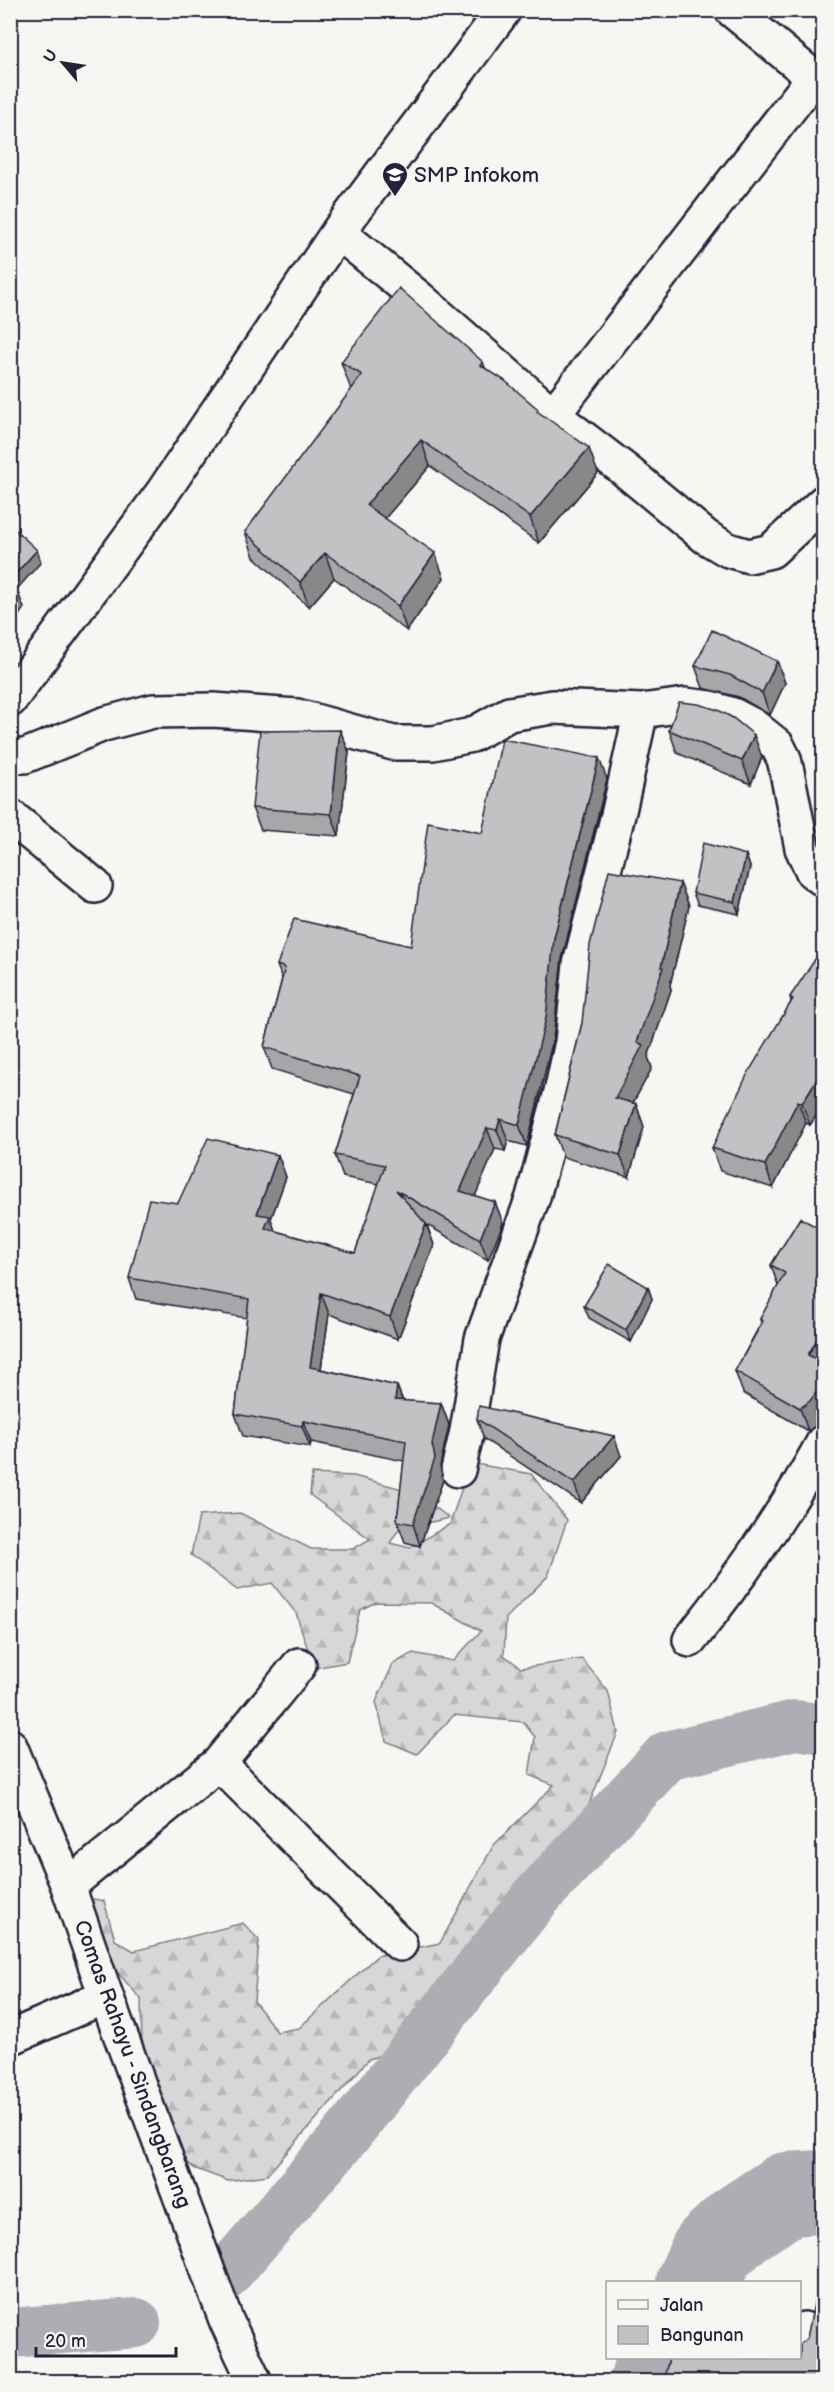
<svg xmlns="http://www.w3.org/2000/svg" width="834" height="2392" viewBox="0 0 834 2392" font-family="'Balsamiq Sans',sans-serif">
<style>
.forest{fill:url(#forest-firs);stroke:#7c7c89;stroke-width:1.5}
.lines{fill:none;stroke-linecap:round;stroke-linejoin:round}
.canal{stroke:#adadb3;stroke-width:50}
.river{stroke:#adadb3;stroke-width:84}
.street-casing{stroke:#22223b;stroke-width:38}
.street{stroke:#f6f6f2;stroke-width:33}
.wall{fill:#a7a7a9;stroke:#22223b;stroke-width:1.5}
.shaded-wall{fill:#888889;stroke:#22223b;stroke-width:1.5}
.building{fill:#c2c2c4;stroke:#22223b;stroke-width:1.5}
.labels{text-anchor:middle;stroke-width:4.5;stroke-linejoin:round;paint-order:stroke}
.poi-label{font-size:21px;fill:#22223b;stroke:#f6f6f2;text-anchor:start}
.street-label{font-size:21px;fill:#22223b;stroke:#f6f6f2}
</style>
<defs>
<pattern id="forest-firs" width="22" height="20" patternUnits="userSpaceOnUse" patternTransform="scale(1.5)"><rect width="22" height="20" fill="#d7d7d7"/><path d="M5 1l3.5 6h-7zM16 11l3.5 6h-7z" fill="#b8b8b9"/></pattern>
</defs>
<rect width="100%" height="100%" fill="#f6f6f2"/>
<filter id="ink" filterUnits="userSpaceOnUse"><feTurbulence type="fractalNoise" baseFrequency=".0167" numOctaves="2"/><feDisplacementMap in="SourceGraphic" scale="12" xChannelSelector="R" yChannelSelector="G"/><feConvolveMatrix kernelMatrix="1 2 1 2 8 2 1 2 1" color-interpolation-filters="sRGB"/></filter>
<g filter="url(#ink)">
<path class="forest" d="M 470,1463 L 531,1474 L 567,1520 L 548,1576 L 506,1618 L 504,1655 L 521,1668 L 582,1659 L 608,1691 L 618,1732 L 547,1909 L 507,1964 L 404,2048 L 369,2059 L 267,2175 L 228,2181 L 194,2168 L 152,2132 L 143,2110 L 141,1999 L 86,1937 L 84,1907 L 94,1899 L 104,1901 L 115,1940 L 134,1951 L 243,1923 L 259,1940 L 254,2001 L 277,2032 L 299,2028 L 377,1956 L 440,1943 L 493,1846 L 554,1785 L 529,1775 L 535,1737 L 523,1722 L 454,1715 L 417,1754 L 386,1741 L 376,1702 L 393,1664 L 413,1653 L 453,1661 L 481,1631 L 431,1603 L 376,1602 L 360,1610 L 347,1662 L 314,1668 L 296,1613 L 272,1583 L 237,1590 L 191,1555 L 199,1516 L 240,1513 L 311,1549 L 353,1549 L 370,1539 L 310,1495 L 312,1474 L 354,1476 L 417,1493 L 449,1518 L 399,1529 L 390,1543 L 410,1548 L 450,1524 Z"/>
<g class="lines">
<path class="canal" d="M 224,2277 L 344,2138 L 538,1895 L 667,1756 L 795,1725 L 824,1729
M 10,2333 L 136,2323"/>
<path class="river" d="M 698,2282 L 713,2250 L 740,2225 L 787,2194 L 824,2192
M 651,2382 L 663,2358"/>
<defs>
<path id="street" d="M 732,10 L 824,86
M 338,232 L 420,299 L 553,415 L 625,470 L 706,537 L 728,550 L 749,556 L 771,551 L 824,502
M 553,415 L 814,77
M 10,700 L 163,492 L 338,232 L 504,10
M 10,756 L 25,756 L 104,724 L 153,711 L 213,710 L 297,716 L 393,743 L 433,743 L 472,735 L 509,714 L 553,707 L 641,711 L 685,705 L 710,708 L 733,715 L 752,725 L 777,745 L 784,759 L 787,772 L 802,848 L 813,872 L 824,880
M 10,816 L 95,886
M 458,1470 L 467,1431 L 482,1339 L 533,1197 L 562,1088 L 572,1042 L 580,964 L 619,811 L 641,711
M 690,1640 C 740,1577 786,1512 824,1441
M 10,1746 L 68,1886 L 106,1996 L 226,2320 L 255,2382
M 219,1763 L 400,1944
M 68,1886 L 219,1763 L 299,1665
M 10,2038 L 106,1996
M 800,2354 L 804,2329"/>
</defs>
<use href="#street" class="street-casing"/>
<use href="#street" class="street"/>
</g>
<path class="wall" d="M 341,362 L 486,369 L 540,414 L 598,473 L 539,543 L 430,466 L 385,518 L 444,578 L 407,631 L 334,578 L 309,607 L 254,557 L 245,532 L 353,388 L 350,387 Z
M 777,661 L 785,683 L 770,715 L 739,697 L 703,688 L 695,666 Z
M 340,730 L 349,752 L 339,836 L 261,830 L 252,808 Z
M 669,730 L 762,757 L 751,784 L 677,753 Z
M 607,779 L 562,959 L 553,1039 L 527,1146 L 508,1141 L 505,1151 L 495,1149 L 475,1196 L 495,1202 L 503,1223 L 488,1260 L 427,1225 L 434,1245 L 398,1339 L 329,1314 L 321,1369 L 397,1386 L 403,1401 L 441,1403 L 449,1425 L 440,1466 L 443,1480 L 420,1546 L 405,1542 L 397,1521 L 404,1461 L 311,1442 L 310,1447 L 243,1436 L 235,1414 L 247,1318 L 136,1299 L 129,1278 L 178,1203 L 278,1155 L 286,1177 L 271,1219 L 275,1231 L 355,1253 L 379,1184 L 343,1177 L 335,1155 L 354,1094 L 272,1069 L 264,1047 L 282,979 L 277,965 L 411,946 L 482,833 Z
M 746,855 L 750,867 L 739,914 L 698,905 L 693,893 Z
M 680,883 L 689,906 L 670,985 L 671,990 L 648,1057 L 652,1068 L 633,1103 L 636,1104 L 644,1127 L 629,1177 L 563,1157 L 555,1135 L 582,1023 Z
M 824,950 L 824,1104 L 810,1125 L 806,1123 L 773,1188 L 720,1171 L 712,1148 L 791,1002 L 790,997 Z
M 800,1218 L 819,1424 L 808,1431 L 743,1393 L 735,1371 L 761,1323 L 760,1319 L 778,1286 L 771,1265 Z
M 648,1287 L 652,1299 L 631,1342 L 589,1318 L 584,1306 Z
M 477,1419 L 621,1456 L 581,1503 L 484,1439 Z"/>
<path class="shaded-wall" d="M 483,362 L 492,387 L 480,365 Z
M 421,440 L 430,466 L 375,530 L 366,505 Z
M 589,448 L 598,473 L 539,543 L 530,517 Z
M 37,550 L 41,562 L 10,597 L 10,580 Z
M 325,553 L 334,578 L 309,607 L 300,582 Z
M 435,553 L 444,578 L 407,631 L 398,606 Z
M 19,595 L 24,608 L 10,628 L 10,609 Z
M 777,661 L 785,683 L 770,715 L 762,693 Z
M 340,730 L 349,752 L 339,836 L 331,814 Z
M 754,735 L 762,757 L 751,784 L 742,761 Z
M 599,758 L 607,779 L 562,959 L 553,1039 L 527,1146 L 519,1125 L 554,938 Z
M 746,855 L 750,867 L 739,914 L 735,902 Z
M 680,883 L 689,906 L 670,985 L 671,990 L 648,1057 L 652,1068 L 623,1121 L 615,1098 L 637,1042 L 661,967 Z
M 824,1068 L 824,1104 L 810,1125 L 802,1103 Z
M 798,1101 L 806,1123 L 773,1188 L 765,1165 Z
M 636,1104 L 644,1127 L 629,1177 L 620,1155 Z
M 500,1119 L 508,1141 L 505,1151 L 497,1130 Z
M 487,1128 L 495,1149 L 468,1213 L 460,1191 Z
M 278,1155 L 286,1177 L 271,1219 L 277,1237 L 264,1235 L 257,1214 Z
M 495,1202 L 503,1223 L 488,1260 L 480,1239 Z
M 426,1224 L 434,1245 L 398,1339 L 390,1317 Z
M 648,1287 L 652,1299 L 631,1342 L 626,1330 Z
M 321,1293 L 329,1314 L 318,1388 L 310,1367 Z
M 824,1327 L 824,1365 L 808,1355 Z
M 824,1382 L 824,1417 L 819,1424 L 808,1431 L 800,1408 Z
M 397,1386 L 405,1408 L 395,1400 Z
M 441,1403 L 449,1425 L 440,1466 L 443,1480 L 420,1546 L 413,1524 Z
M 303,1421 L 311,1442 L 310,1447 L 302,1426 Z
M 614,1436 L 621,1456 L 581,1503 L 574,1483 Z"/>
<path class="building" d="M 399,288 L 483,362 L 480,365 L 504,380 L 538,409 L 537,411 L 589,448 L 530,517 L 421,440 L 366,505 L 435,553 L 398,606 L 325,553 L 300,582 L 245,532 L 362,375 L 341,362 Z
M 10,525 L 37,550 L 10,580 Z
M 10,589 L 19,595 L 10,609 Z
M 712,630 L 777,661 L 762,693 L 730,675 L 695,666 Z
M 679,702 L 698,704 L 718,710 L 733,718 L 754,735 L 742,761 L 669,730 Z
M 340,730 L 331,814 L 252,808 L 260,731 Z
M 502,739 L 599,758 L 554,938 L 546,1018 L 519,1125 L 500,1119 L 497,1130 L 487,1128 L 460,1191 L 495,1202 L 480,1239 L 396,1190 L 426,1224 L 390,1317 L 321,1293 L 310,1367 L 397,1386 L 395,1400 L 441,1403 L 432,1444 L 435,1458 L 413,1524 L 397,1521 L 406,1441 L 303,1421 L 302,1426 L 235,1414 L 249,1299 L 129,1278 L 149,1199 L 178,1203 L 208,1138 L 278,1155 L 257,1214 L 270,1216 L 265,1228 L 355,1253 L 385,1165 L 335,1155 L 360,1076 L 264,1047 L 285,968 L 277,965 L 294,919 L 411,946 L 428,822 L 482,833 Z
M 703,843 L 746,855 L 735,902 L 693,893 Z
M 609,870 L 680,883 L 661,967 L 663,968 L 637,1042 L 643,1045 L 615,1098 L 636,1104 L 620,1155 L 555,1135 L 582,1023 L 590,945 Z
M 822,949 L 824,950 L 824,1068 L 802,1103 L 798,1101 L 765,1165 L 712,1148 L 748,1073 L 793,999 L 790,997 Z
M 800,1218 L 824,1231 L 824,1327 L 808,1355 L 824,1363 L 824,1382 L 810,1401 L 800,1408 L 735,1371 L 763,1321 L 760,1319 L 785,1273 L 771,1265 Z
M 609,1264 L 648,1287 L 626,1330 L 584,1306 Z
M 479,1406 L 614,1436 L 574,1483 L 477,1419 Z
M 817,2289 L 824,2291 L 824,2382 L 663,2382 L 669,2358 L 800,2358 L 800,2344 L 807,2338 Z"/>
</g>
<defs>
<symbol id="school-pin" viewBox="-11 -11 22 30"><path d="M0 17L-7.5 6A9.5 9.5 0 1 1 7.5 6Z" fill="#22223b" stroke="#f6f6f2"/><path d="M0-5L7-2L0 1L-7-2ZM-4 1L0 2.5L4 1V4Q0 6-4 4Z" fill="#fff"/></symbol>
</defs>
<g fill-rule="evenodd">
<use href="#school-pin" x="380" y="160" width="30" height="40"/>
</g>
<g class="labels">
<g class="poi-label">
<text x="414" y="182">SMP Infokom</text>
</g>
<g class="street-label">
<text transform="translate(133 2064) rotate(70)" y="7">Comas Rahayu - Sindangbarang</text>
</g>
</g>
<rect width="834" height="2392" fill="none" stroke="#f6f6f2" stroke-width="36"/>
<rect x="18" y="18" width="798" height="2356" fill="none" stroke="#22223b" stroke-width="2" filter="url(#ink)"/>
<rect x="606" y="2281" width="195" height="78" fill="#f6f6f2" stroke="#a1a1a9" stroke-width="1.5"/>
<rect x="618" y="2300" width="30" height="9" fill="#f6f6f2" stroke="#a1a1a9" stroke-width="1.5"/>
<text x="660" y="2311" font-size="18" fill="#22223b">Jalan</text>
<rect x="618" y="2326" width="30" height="18" fill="#c2c2c4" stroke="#a1a1a9" stroke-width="1.5"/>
<text x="660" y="2341" font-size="18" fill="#22223b">Bangunan</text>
<g transform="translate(63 63) rotate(299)" stroke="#f6f6f2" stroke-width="4.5" paint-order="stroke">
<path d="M0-4.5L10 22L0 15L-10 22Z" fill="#22223b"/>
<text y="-9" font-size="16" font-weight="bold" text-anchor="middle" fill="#22223b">U</text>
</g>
<path d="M36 2347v9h140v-9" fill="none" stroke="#22223b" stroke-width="3"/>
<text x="45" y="2347" font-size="18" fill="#22223b" stroke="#f6f6f2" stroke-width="4.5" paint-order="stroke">20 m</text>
</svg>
